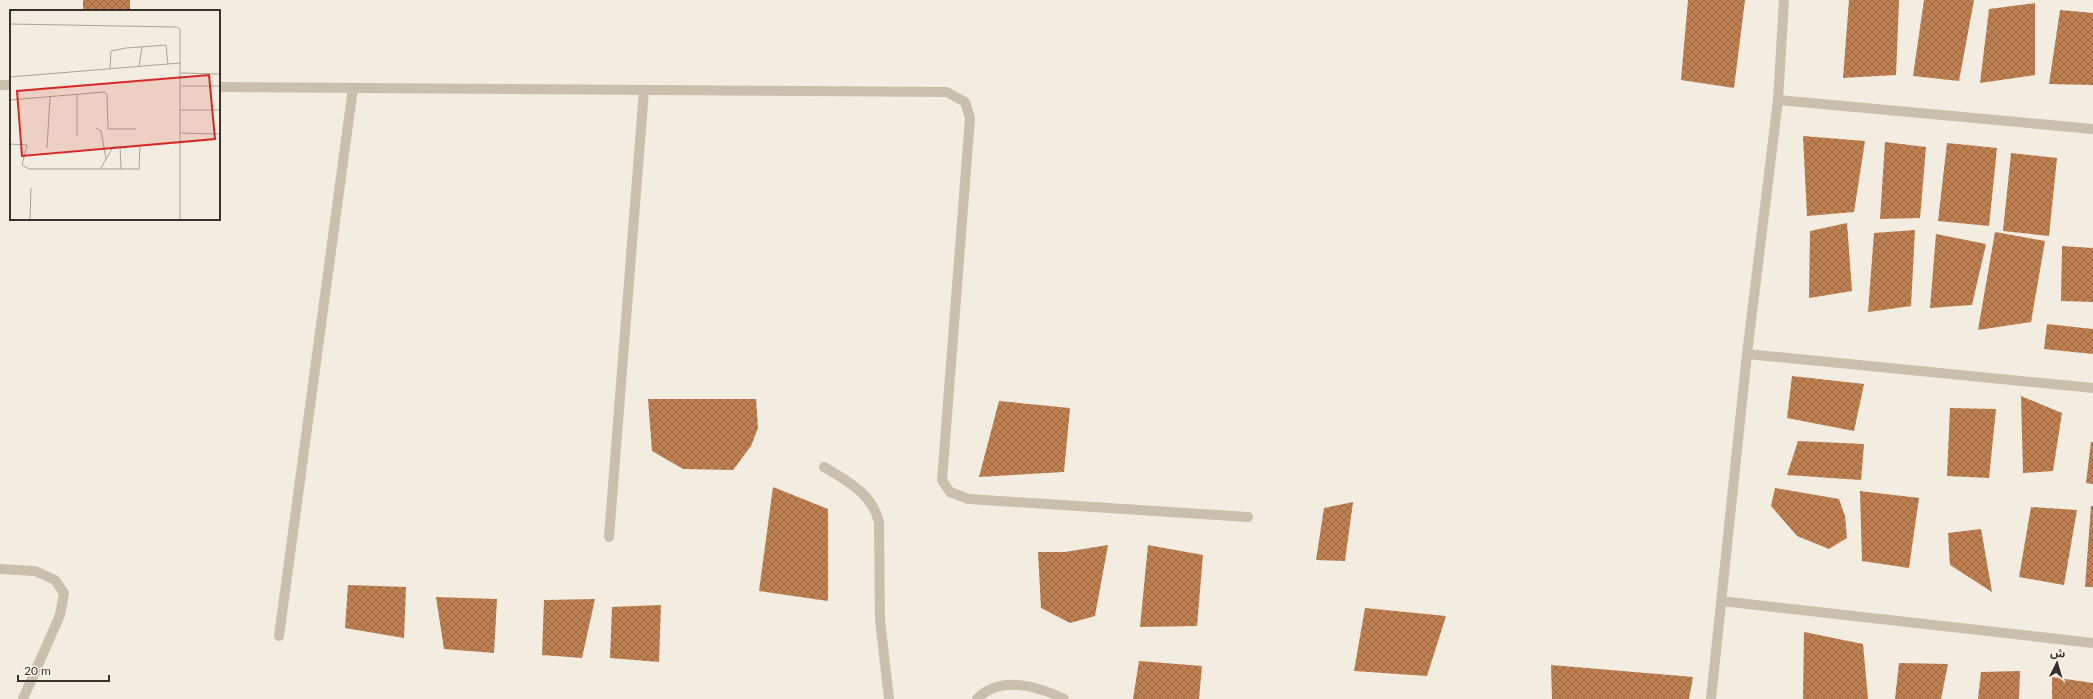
<svg xmlns="http://www.w3.org/2000/svg" width="2093" height="699" viewBox="0 0 2093 699" font-family="Lato,'Noto Sans Arabic',sans-serif">
<style>
.building{fill:url(#building-cross-hatch)}
.lines{fill:none;stroke-linecap:round;stroke-linejoin:round}
.street{stroke:#cabfad;stroke-width:10}
.inset-road{fill:none;stroke:#a8a298;stroke-width:1}
.view{fill:#d62828;fill-opacity:0.15;stroke:#d62828;stroke-width:2}
.inset-edge{fill:none;stroke:#39322b;stroke-width:2}
</style>
<defs>
<pattern id="building-cross-hatch" width="8" height="8" patternUnits="userSpaceOnUse"><rect width="8" height="8" fill="#bf8051"/><path d="M0 0l8 8M0 8l8-8" fill="none" stroke="#9c6943"/></pattern>
</defs>
<rect width="100%" height="100%" fill="#f2ede0"/>
<path class="building" d="M 83,0 L 130,0 L 130,11 L 83,11 Z
M 1688,0 L 1745,0 L 1734,88 L 1681,80 Z
M 1849,0 L 1899,0 L 1896,75 L 1843,78 Z
M 1924,0 L 1974,0 L 1959,81 L 1913,76 Z
M 2035,3 L 2035,75 L 1980,83 L 1989,9 Z
M 2060,10 L 2093,13 L 2093,85 L 2049,84 Z
M 1803,136 L 1865,141 L 1854,212 L 1807,216 Z
M 1885,142 L 1926,147 L 1920,218 L 1880,219 Z
M 1947,143 L 1997,148 L 1989,226 L 1938,221 Z
M 2011,153 L 2057,158 L 2049,236 L 2003,231 Z
M 1847,223 L 1852,291 L 1809,298 L 1810,231 Z
M 1915,230 L 1911,306 L 1868,312 L 1874,233 Z
M 1995,232 L 2045,241 L 2031,322 L 1978,330 Z
M 1936,234 L 1986,244 L 1972,305 L 1930,308 Z
M 2062,246 L 2093,248 L 2093,302 L 2061,301 Z
M 2047,324 L 2093,329 L 2093,354 L 2044,349 Z
M 1792,376 L 1864,384 L 1854,431 L 1787,418 Z
M 2021,396 L 2062,413 L 2053,471 L 2023,473 Z
M 648,399 L 756,399 L 758,428 L 751,446 L 733,470 L 683,469 L 652,451 Z
M 999,401 L 1070,408 L 1064,472 L 979,477 Z
M 1950,408 L 1996,409 L 1989,478 L 1947,476 Z
M 1798,441 L 1864,444 L 1861,480 L 1787,475 Z
M 2091,442 L 2093,442 L 2093,484 L 2086,483 Z
M 773,487 L 828,509 L 828,601 L 759,591 Z
M 1775,488 L 1839,499 L 1845,516 L 1847,538 L 1829,549 L 1797,536 L 1771,506 Z
M 1860,491 L 1919,498 L 1909,568 L 1862,561 Z
M 1353,502 L 1345,561 L 1316,560 L 1324,508 Z
M 2091,506 L 2093,506 L 2093,587 L 2085,587 Z
M 2031,507 L 2077,510 L 2064,585 L 2019,577 Z
M 1981,529 L 1992,592 L 1950,565 L 1948,533 Z
M 1108,545 L 1095,616 L 1070,623 L 1041,608 L 1038,552 L 1065,552 Z
M 1148,545 L 1203,555 L 1197,626 L 1140,627 Z
M 348,585 L 406,587 L 404,638 L 345,628 Z
M 436,597 L 497,599 L 494,653 L 444,649 Z
M 595,599 L 582,658 L 542,655 L 544,600 Z
M 661,605 L 659,662 L 610,658 L 612,607 Z
M 1365,608 L 1446,616 L 1427,676 L 1354,671 Z
M 1804,632 L 1863,644 L 1868,699 L 1803,699 Z
M 1139,661 L 1202,666 L 1199,699 L 1133,699 Z
M 1899,663 L 1948,664 L 1941,699 L 1895,699 Z
M 1551,665 L 1693,677 L 1689,699 L 1552,699 Z
M 2020,671 L 2019,699 L 1978,699 L 1981,672 Z
M 2052,677 L 2093,683 L 2093,699 L 2052,699 Z"/>
<g class="lines">
<path class="street" d="M 0,85 L 11,85
M 219,87 L 947,92 L 965,102 L 970,118 L 942,480 L 950,492 L 969,499 L 1248,517
M 1778,100 L 2093,129
M 1747,354 L 2093,388
M 824,467 C 847,481 872,493 879,522 L 880,620 L 889,699
M 609,537 L 644,90
M 0,569 L 35,571 L 55,580 L 64,593 L 60,615 L 23,699
M 1721,601 L 2093,643
M 279,636 L 353,88
M 977,699 C 1000,675 1038,686 1064,699
M 1711,699 L 1747,354 L 1778,100 L 1784,0"/>
</g>
<g transform="translate(10 10)">
<rect width="210" height="210" fill="#f2ede0"/>
<path class="inset-road" d="M 0,14 L 166,17 L 170,19 L 170,210M 129,57 L 132,37M 100,59 L 101,41 L 116,38 L 156,35 L 158,54M 171,63 L 210,64M 0,67 L 170,53M 171,76 L 210,76M 67,84 L 67,126M 0,90 L 94,82 L 97,84 L 98,119 L 126,119M 170,100 L 210,100M 86,118 L 91,121 L 96,149 L 91,158M 170,123 L 210,124M 0,134 L 17,135 L 12,155 L 19,159 L 129,159 L 130,135M 37,138 L 40,87M 96,149 L 103,137 L 110,137 L 111,159M 20,210 L 21,178"/>
<path class="view" d="M 199,65 L 205,129 L 12,146 L 7,81 Z"/>
<rect width="210" height="210" class="inset-edge"/>
</g>
<g transform="translate(2057 663) rotate(5)" stroke="#faf6ed" stroke-width="3" paint-order="stroke">
<path d="M0-3L7 15L0 10L-7 15Z" fill="#39322b"/>
<text y="-6" font-size="11" font-weight="bold" text-anchor="middle" fill="#39322b">ش</text>
</g>
<path d="M18 675v6h91v-6" fill="none" stroke="#39322b" stroke-width="2"/>
<text x="24" y="675" font-size="12" fill="#39322b" stroke="#faf6ed" stroke-width="3" paint-order="stroke">20 m</text>
</svg>
